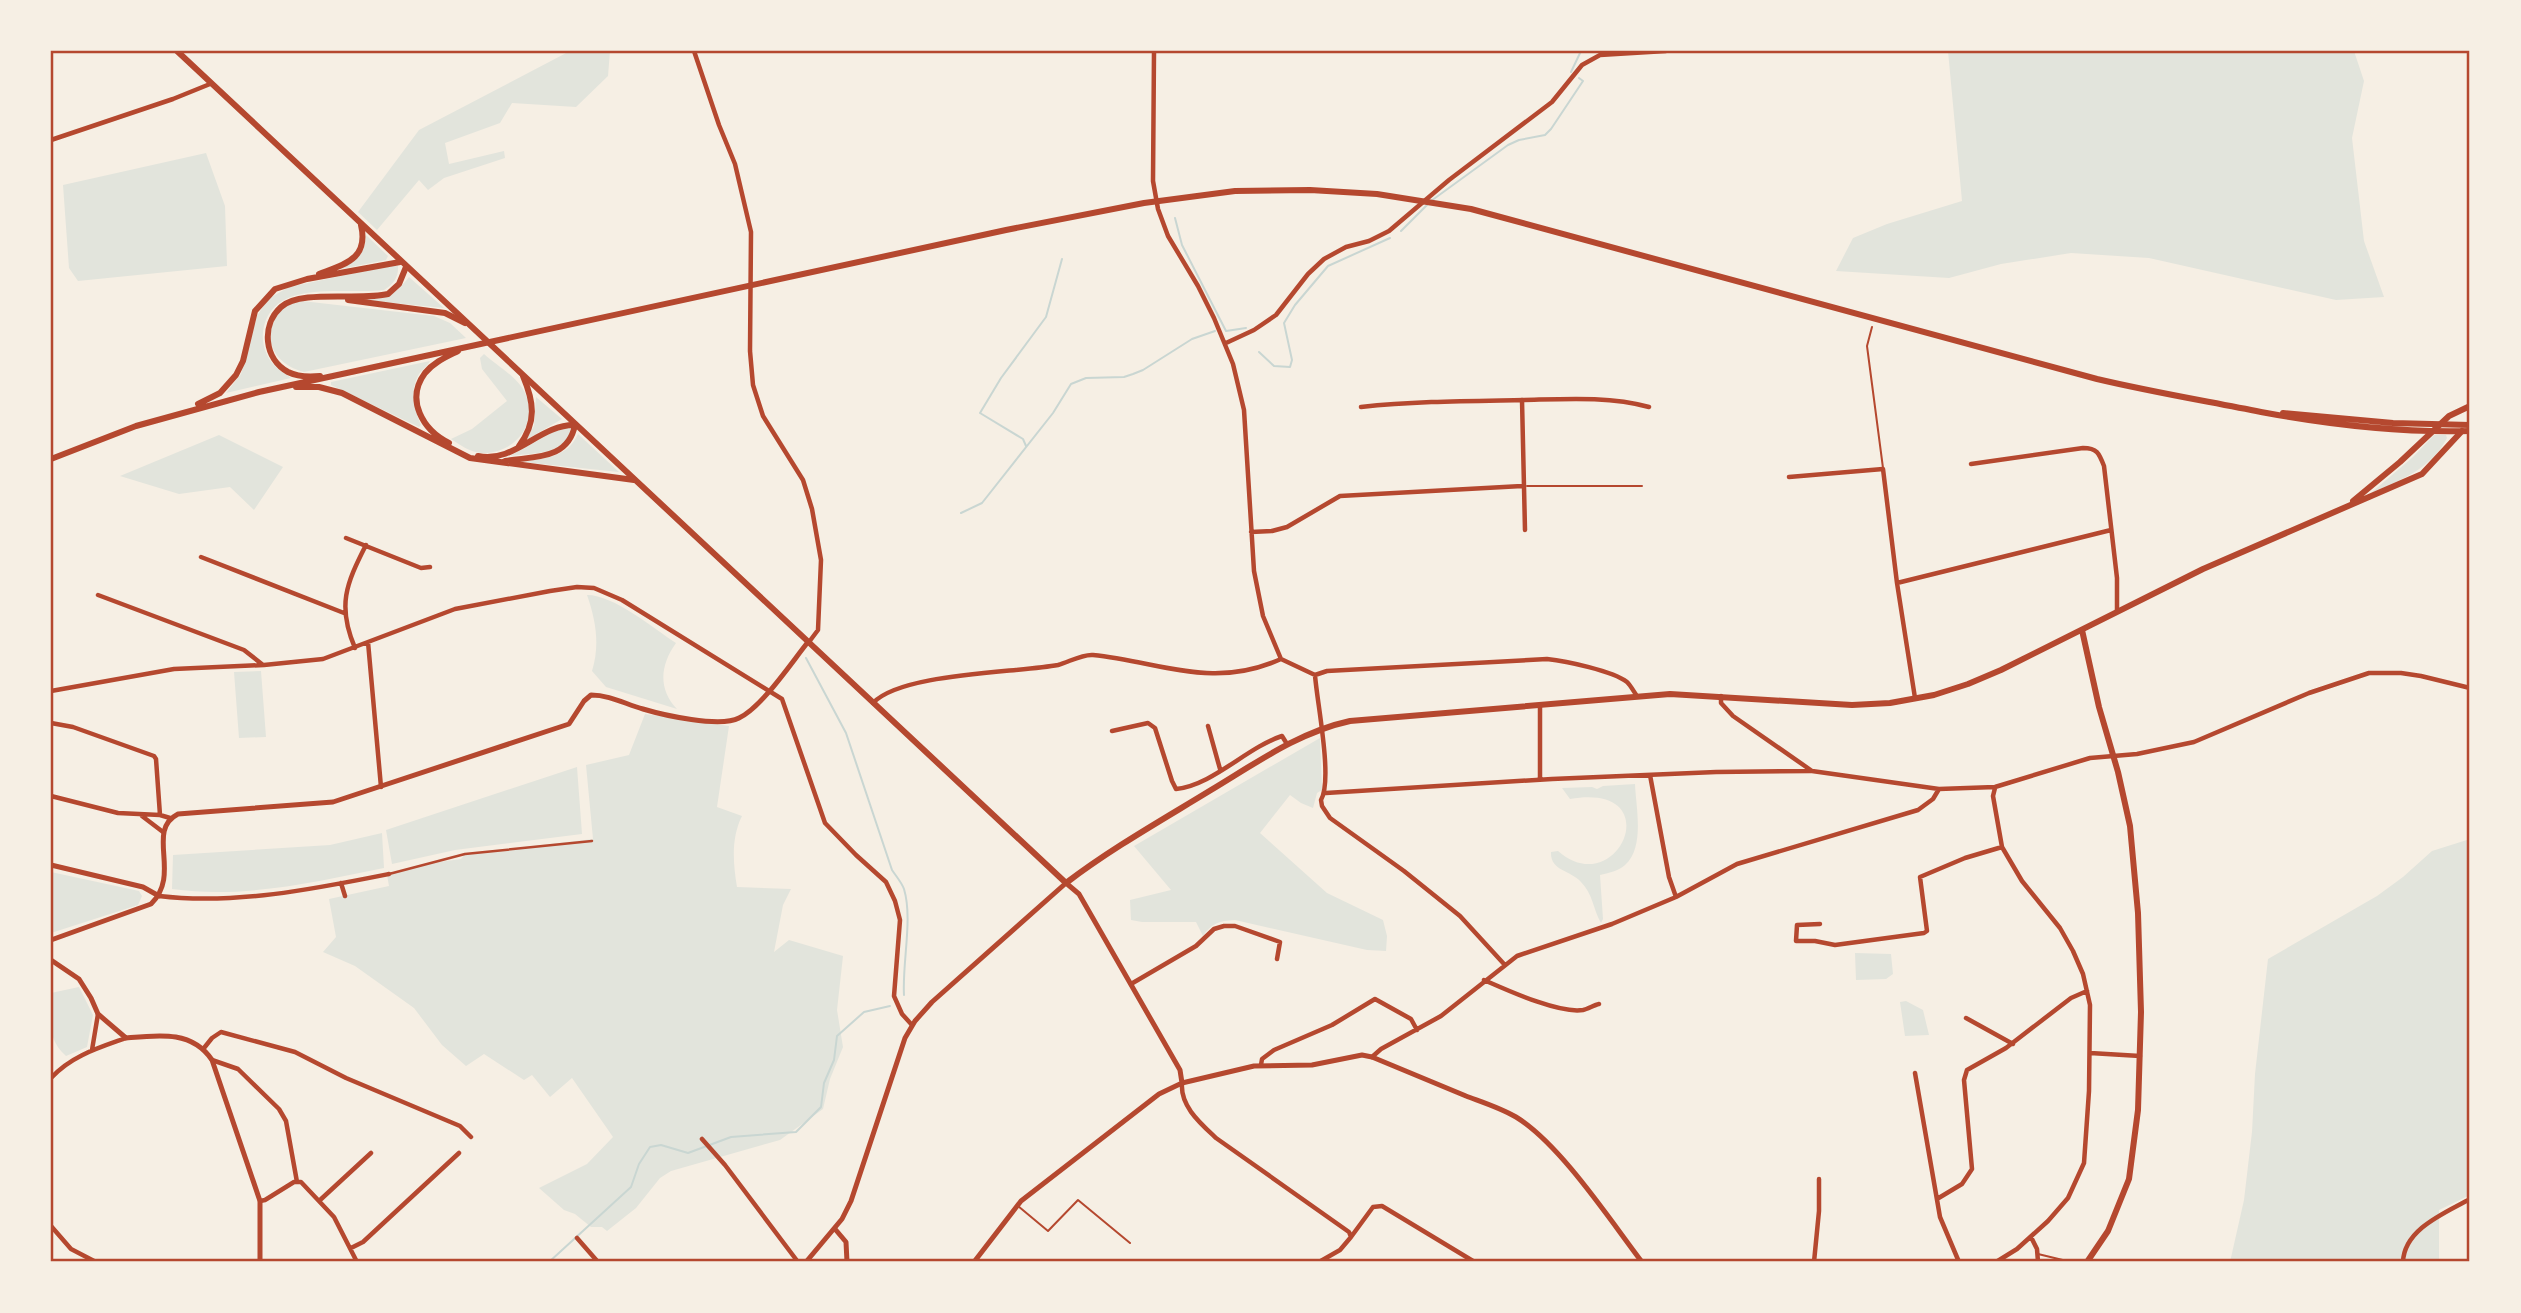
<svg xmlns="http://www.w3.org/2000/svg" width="2521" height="1313" viewBox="0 0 2521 1313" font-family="'Open Sans',sans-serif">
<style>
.green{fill:#e2e4dc}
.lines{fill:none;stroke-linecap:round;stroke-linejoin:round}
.stream{stroke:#c9d6d2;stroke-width:2}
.service{stroke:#b5482f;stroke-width:2}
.pedestrian{stroke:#b5482f;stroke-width:2.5}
.minor{stroke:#b5482f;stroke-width:4.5}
.tertiary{stroke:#b5482f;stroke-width:5}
.secondary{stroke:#b5482f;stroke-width:6}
.primary{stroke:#b5482f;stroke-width:6}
.neatline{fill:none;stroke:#b5482f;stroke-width:2.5}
</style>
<rect width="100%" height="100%" fill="#f6efe4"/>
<path class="green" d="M 570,51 L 610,51 L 608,76 L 576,107 L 512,103 L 500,123 L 445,143 L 449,164 L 504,151 L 505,158 L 444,178 L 428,190 L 419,180 L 377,230 L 358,212 L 419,130 Z
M 1948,51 L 2354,51 L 2364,81 L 2352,138 L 2364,241 L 2384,297 L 2336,300 L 2149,258 L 2071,253 L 2001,264 L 1949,278 L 1836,271 L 1853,238 L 1887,224 L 1962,201 Z
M 206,153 L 225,206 L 227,266 L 78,281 L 69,268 L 63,185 Z
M 366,235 L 388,256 L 386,260 L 331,271 C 350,265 366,258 366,235 Z
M 389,266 L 398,266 C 399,277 393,285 384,290 C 346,295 276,278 264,326 C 260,342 266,359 278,369 C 283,373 288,375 291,378 L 226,393 L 241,374 L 257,316 L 268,299 L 289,287 Z
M 409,277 L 444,308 L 353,299 C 383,299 390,301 409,277 Z
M 302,301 L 434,316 L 450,323 L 466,338 L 304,372 C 281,366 264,348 273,323 C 276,317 280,309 286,306 C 291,303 297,302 302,301 Z
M 484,354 C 496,365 517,377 524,391 C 541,423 514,455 481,453 C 470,452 460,445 451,439 L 472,429 L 507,401 L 482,369 L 480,358 Z
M 430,361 C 428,365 423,369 419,374 C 409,391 414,409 421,425 L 419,427 L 331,385 L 331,382 Z
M 536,397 L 562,419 L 526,440 L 534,426 Z
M 571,427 C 569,455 532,453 510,456 L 555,431 Z
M 578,434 L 619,472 L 522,462 C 545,458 567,458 578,434 Z
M 219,435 L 283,467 L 254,510 L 230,487 L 179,494 L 120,476 Z
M 2434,435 L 2446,435 L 2447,438 C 2431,469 2401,480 2371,493 L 2413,457 Z
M 587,595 C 614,595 653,628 676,643 C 661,664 657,688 677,709 L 606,687 L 592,671 C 600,645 596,621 587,595 Z
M 261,671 L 266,737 L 239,738 L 234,672 Z
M 645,714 L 729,726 L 717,807 L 742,816 C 731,838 733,863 737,887 L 791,889 L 783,905 L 774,952 L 789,940 L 843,956 L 837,1010 L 843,1047 L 830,1079 L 823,1109 L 780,1140 L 671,1171 L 660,1178 L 636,1208 L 607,1231 L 602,1227 L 591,1227 L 575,1214 L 564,1210 L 539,1188 L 587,1164 L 613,1137 L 572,1078 L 550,1097 L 532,1075 L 524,1080 L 484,1054 L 466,1066 L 442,1045 L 414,1008 L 355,966 L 323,952 L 336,937 L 329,899 L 389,886 L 387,875 L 424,864 L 461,859 L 465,854 L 593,839 L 586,765 L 629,755 Z
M 1320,738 L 1322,790 L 1317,793 L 1313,808 L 1301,803 L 1290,795 L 1260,833 L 1327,893 L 1383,920 L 1387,936 L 1386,951 L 1367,950 L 1235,920 C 1219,921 1212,923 1203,936 L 1196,922 L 1142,922 L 1131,920 L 1130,900 L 1171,890 L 1134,846 Z
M 577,767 L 582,834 L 455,850 L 392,864 L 386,830 Z
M 1635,784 C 1636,808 1645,847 1625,865 C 1619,871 1608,873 1600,875 L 1603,919 L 1601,923 C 1593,909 1593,894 1581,882 C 1570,870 1550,871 1551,852 L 1558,851 C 1617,903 1671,782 1570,799 L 1562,788 L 1592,787 L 1597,789 L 1603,786 Z
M 382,833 L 384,868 C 315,882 244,899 172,889 L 173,855 L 330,845 Z
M 2470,839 L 2470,1195 L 2439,1210 L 2439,1262 L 2230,1262 L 2244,1200 L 2252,1132 L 2255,1074 L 2268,959 L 2377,896 L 2403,877 L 2432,851 Z
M 51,872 L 139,891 L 142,896 L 138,905 L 51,933 Z
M 1855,953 L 1891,954 L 1893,974 L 1886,979 L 1856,980 Z
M 79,987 L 93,1015 L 87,1047 L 66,1056 C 46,1038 51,1019 51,993 Z
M 1906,1001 L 1923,1010 L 1929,1035 L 1905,1036 L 1900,1002 Z"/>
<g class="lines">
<path class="stream" d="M 1571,72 L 1581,51
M 1431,201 L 1508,145 L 1519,140 L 1545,135 L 1551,129 L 1583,81 L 1579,78
M 1175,218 L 1182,245 L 1226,331 L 1246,328
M 1401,231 L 1427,205
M 1259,352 L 1274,366 L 1290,367 L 1292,360 L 1284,323 L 1295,305 L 1328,266 L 1390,238
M 1026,446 L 1023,439 L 980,413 L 1001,378 L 1046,317 L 1062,259
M 961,513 L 982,503 L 1053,413 L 1071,384 L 1086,378 L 1124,377 L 1133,374 L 1143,370 L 1192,339 L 1215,331
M 806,658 L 846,733 L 892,870 C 896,876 902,883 904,889 C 913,919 902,963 904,995
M 549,1262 L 631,1187 L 639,1164 L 650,1147 L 661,1145 L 688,1153 L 731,1137 L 796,1132 L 821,1107 L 824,1083 L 834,1060 L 837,1036 L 864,1012 L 890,1006"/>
<path class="service" d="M 1872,327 L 1867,346 L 1883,468
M 1527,486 L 1642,486
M 1018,1206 L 1048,1231 L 1078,1200 L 1130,1243
M 2038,1254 L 2071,1262"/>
<path class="pedestrian" d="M 389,874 L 465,854 L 592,841"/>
<path class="minor" d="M 694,51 L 719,125 L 735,164 L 751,232 L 750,351 L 753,385 L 763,416 L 803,480 L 812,509 L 821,560 L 818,630 L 809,642
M 1154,51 L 1153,181 L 1158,209 L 1168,236 L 1198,286 L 1214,318 L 1233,364 L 1244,410 L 1254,571 L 1263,616 L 1281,659 L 1315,675
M 51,140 L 173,99 L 210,84
M 1226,343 L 1254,330 L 1276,315 L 1308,274 L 1324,259 L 1346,247 L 1369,241 L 1389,231 L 1449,180 L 1552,102 L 1582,65 L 1600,55 L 1666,51
M 1522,400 L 1525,530
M 1361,407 C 1416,401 1470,401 1524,400 C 1565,399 1609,396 1649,407
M 1971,464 L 2083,448 C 2097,448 2099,453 2104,466 L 2117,578 L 2117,611
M 1789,477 L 1883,469 L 1897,583 L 1915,698
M 1251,532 L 1272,531 L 1287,527 L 1340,496 L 1522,486
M 346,538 L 421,568 L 430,567
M 201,557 L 344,613
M 1897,583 L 2111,530
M 98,595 L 244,650 L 263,665
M 368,642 L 381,787
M 355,648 C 337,606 346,584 366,545
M 1315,675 C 1317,703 1333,779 1321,800 L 1322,806 L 1330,818 L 1404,871 L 1460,916 L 1504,964
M 1315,675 L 1327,671 L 1547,659 C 1566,661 1613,671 1627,682 C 1631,686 1634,692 1637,696
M 51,691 L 174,669 L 264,665 L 323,659 L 455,609 L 550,591 L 577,587 L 594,588 L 622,600 L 782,699 L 825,823 L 856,855 L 886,882 L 895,901 L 900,920 L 894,996 L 902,1014 L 912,1025
M 1721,696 L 1721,703 L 1733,716 L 1812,771 L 1939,789 L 1995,787 L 2090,758 L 2137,754 L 2194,742 L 2309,693 L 2369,673 L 2401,673 L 2421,676 L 2470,688
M 873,703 C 901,673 1014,673 1058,665 C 1069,662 1082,654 1093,655 C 1162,662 1212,690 1281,659
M 1540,705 L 1540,779
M 51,723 L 73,727 L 154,756 L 156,759 L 160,815
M 1208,726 L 1220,769
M 1112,731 L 1148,723 L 1155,728 L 1172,781 L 1176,789 C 1213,785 1246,748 1282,736 L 1287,744
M 1650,775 L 1669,877 L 1676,897
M 1995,788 L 1993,796 L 2002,847 L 2022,881 L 2060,928 L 2073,951 L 2083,974 L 2090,1005 L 2089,1091 L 2084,1163 L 2068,1198 L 2048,1221 L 2017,1249 L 1996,1262
M 1326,793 L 1552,779 L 1716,772 L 1811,771
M 51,796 L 118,813 L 160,815 L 170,818
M 142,816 L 163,832
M 341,883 L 345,896
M 159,896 C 235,905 314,889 389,874
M 1820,924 L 1797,925 L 1796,941 L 1815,941 L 1835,945 L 1924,933 L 1927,931 L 1920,877 L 1965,858 L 2002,847
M 1484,980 C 1507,990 1559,1014 1583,1010 C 1588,1009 1594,1005 1599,1004
M 1131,984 L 1196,946 L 1214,929 L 1224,926 L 1235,926 L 1280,942 L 1277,959
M 1966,1018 L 2013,1044
M 204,1048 L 212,1038 L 221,1032 L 295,1052 L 346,1078 L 460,1126 L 471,1137
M 92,1050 L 98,1014
M 2090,1053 L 2140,1056
M 1372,1057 L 1381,1049 L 1441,1016 L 1517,956 L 1612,924 L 1676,897 L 1737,864 L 1918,810 L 1933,799 L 1939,789
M 212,1060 L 238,1069 L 279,1109 L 286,1121 L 297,1182
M 1261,1065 L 1262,1059 L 1274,1050 L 1332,1025 L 1375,999 L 1411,1019 L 1417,1030
M 1915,1073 L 1940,1217 L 1959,1262
M 51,1078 C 71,1056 98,1048 126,1038
M 1182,1083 C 1180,1106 1200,1123 1216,1138 L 1349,1232 L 1351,1237 L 1340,1250 L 1319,1262
M 702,1139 L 725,1165 L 798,1262
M 1937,1199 L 1962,1184 L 1972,1169 L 1964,1080 L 1967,1070 L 2006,1048 L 2071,998 L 2087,991
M 260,1201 L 265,1200 L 294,1182 L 301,1182 L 334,1217 L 357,1262
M 319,1201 L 371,1153
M 51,1226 L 71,1249 L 96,1262
M 1351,1237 L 1373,1207 L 1382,1206 L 1473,1261 L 1481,1262
M 2031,1237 L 2037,1249 L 2038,1262
M 577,1238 L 598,1262
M 351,1248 L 363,1242 L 459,1153
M 1814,1262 L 1819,1211 L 1819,1179
M 2403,1262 C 2404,1229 2445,1213 2470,1199"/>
<path class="tertiary" d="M 51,865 L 143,887 L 159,896
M 51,940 L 151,904 C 182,874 145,831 178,814 L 333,802 L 569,724 L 584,701 L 591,695 C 610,695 625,704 643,709 C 663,715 720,728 739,718 C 762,707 791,663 808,642
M 51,960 L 79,979 L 91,998 L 98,1014 L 126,1038 C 158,1035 192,1030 212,1060 L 260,1201 L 260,1262
M 835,1229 L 846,1242 L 847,1262
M 806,1262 L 842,1219 L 851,1201 L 905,1038 L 915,1021 L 932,1002 L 1066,883 L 1079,894 L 1180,1070 L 1182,1083
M 974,1262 L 1021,1201 L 1159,1094 L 1182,1083 L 1254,1066 L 1312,1065 L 1362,1055 L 1372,1057 C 1403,1070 1435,1083 1466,1096 C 1482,1102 1501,1108 1516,1117 C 1560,1144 1610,1220 1642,1262"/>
<path class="secondary" d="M 177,51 L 1066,883 C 1112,848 1162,820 1211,790 C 1256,763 1299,732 1350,721 L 1670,694 L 1852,705 L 1890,703 L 1934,695 L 1968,684 L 2001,670 L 2203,569 L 2422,474 L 2462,431
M 2353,501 L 2400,462 L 2449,416 L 2470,406
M 2082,630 L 2099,707 L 2118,772 L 2130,826 L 2138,913 L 2141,1012 L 2138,1110 L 2129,1179 L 2108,1231 L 2087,1262"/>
<path class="primary" d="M 319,274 C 345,264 369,259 361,225
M 348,300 L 445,313 L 465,323
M 320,376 C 310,377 298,377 288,372 C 264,359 261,325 281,307 C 300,289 360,301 388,294 L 399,284 L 406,267
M 296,387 L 319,387 L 342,393 L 470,458 L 634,480
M 198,404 L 220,393 L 236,375 L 243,361 L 255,311 L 275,289 L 307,279 L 400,262
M 2283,413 L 2393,423 L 2470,425
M 449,443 C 423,430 405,400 425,373 C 434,362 446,357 458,351
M 519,446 C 537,422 534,402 523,376
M 478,456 C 514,464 540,424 575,425 C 568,460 535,456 505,461
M 51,459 L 136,426 L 259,392 L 1006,230 L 1144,203 L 1235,191 L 1310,190 L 1377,194 L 1471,209 L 2097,379 C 2152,392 2206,401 2261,412 C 2331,425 2399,433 2470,431"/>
</g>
<rect width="2521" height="1313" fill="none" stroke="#f6efe4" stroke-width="105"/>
<rect x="52" y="52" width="2416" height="1208" class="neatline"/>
</svg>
